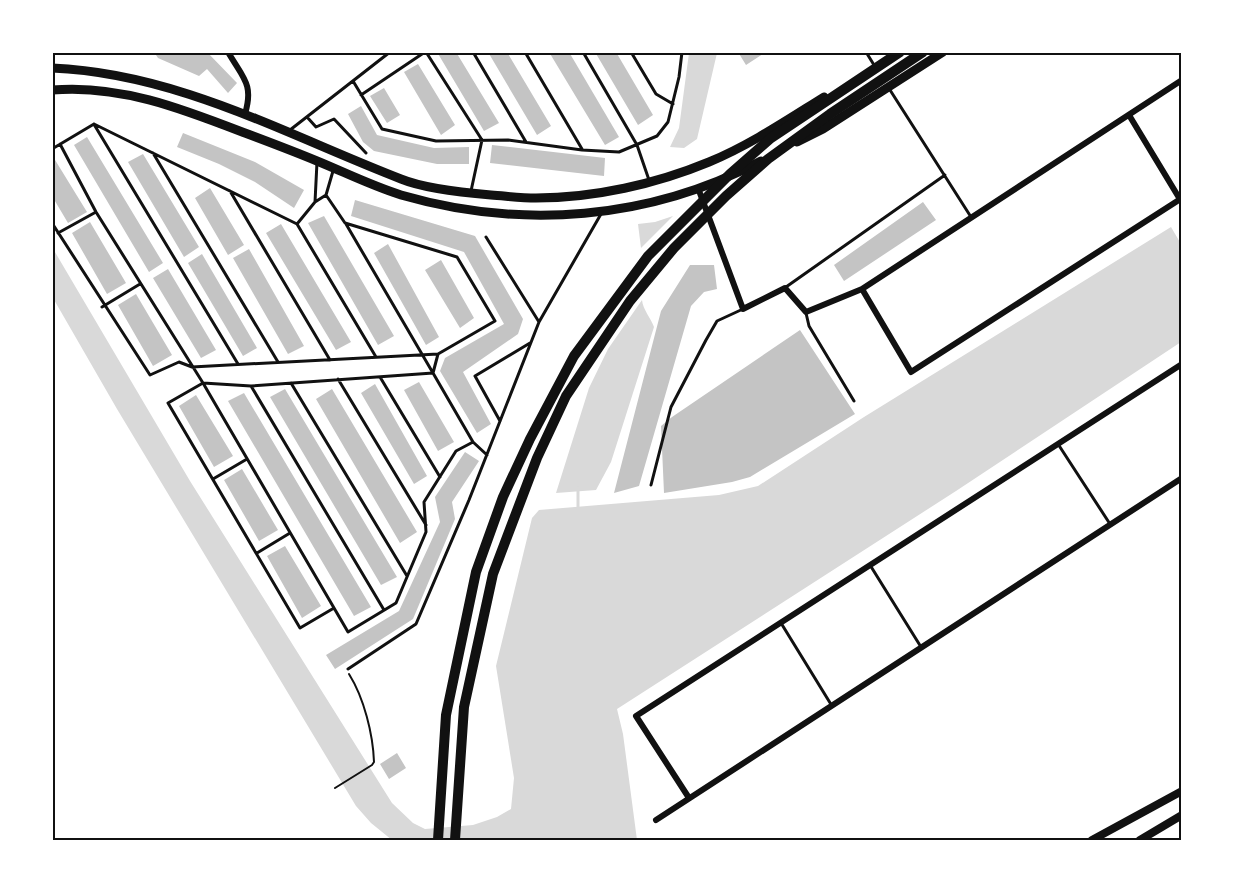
<svg xmlns="http://www.w3.org/2000/svg" width="1234" height="893" viewBox="0 0 1234 893" font-family="Figtree,sans-serif">
<style>
.water{fill:#d9d9d9}
.lines{fill:none;stroke-linecap:round;stroke-linejoin:round}
.stream{stroke:#d9d9d9;stroke-width:3}
.building{fill:#c4c4c4}
.path{stroke:#111;stroke-width:2}
.service{stroke:#111;stroke-width:3}
.minor{stroke:#111;stroke-width:6}
.tertiary{stroke:#111;stroke-width:8}
.secondary{stroke:#111;stroke-width:9}
.trunk{stroke:#111;stroke-width:10}
.neatline{fill:none;stroke:#111;stroke-width:2}
</style>
<rect width="100%" height="100%" fill="#fff"/>
<path class="water" d="M 689,53 L 717,53 L 697,139 L 684,148 L 670,147 L 679,128 Z
M 673,216 L 641,248 L 638,224 L 655,222 Z
M 1171,227 L 1181,244 L 1181,342 L 956,491 L 617,709 L 623,734 L 637,840 L 392,840 L 371,823 L 356,806 L 117,409 L 53,298 L 52,247 L 190,481 L 392,803 L 413,823 L 425,829 L 473,825 L 497,817 L 511,809 L 514,778 L 496,666 L 532,518 L 539,510 L 719,495 L 758,486 L 864,417 Z
M 642,300 C 643,310 651,318 654,327 L 611,462 L 596,490 L 556,493 L 589,388 L 608,349 Z"/>
<g class="lines">
<path class="stream" d="M 578,488 L 578,508"/>
</g>
<path class="building" d="M 154,52 L 207,52 L 237,83 L 228,93 L 207,69 L 199,76 L 158,58 Z
M 437,52 L 456,52 L 499,123 L 484,131 Z
M 488,52 L 507,52 L 551,126 L 537,135 Z
M 549,52 L 569,52 L 619,137 L 605,145 Z
M 595,52 L 616,52 L 653,115 L 638,125 Z
M 738,52 L 766,52 L 746,65 Z
M 418,64 L 455,125 L 441,135 L 404,72 Z
M 384,88 L 400,115 L 387,123 L 370,96 Z
M 361,106 L 377,135 L 434,148 L 469,147 L 469,164 L 437,164 L 374,151 L 363,142 L 348,114 Z
M 183,133 L 255,162 L 304,190 L 294,208 L 255,182 L 219,164 L 177,147 Z
M 87,137 L 163,263 L 149,272 L 74,145 Z
M 492,145 L 605,158 L 604,176 L 490,163 Z
M 143,154 L 199,247 L 184,257 L 128,162 Z
M 52,155 L 87,212 L 68,223 L 52,196 Z
M 210,188 L 244,245 L 228,255 L 195,198 Z
M 355,200 L 475,236 L 523,319 L 518,334 L 463,372 L 491,424 L 477,433 L 440,371 L 445,358 L 504,324 L 464,252 L 351,216 Z
M 923,202 L 936,220 L 844,281 L 834,265 Z
M 324,216 L 394,336 L 378,345 L 308,223 Z
M 90,222 L 126,283 L 107,294 L 72,233 Z
M 281,224 L 351,342 L 336,350 L 266,233 Z
M 388,244 L 439,337 L 426,345 L 374,253 Z
M 249,249 L 304,346 L 288,354 L 233,258 Z
M 202,254 L 257,348 L 243,356 L 188,263 Z
M 441,260 L 474,318 L 460,328 L 425,270 Z
M 690,265 L 714,265 L 717,289 L 704,292 L 691,306 L 639,486 L 614,493 L 661,311 Z
M 168,269 L 216,350 L 201,358 L 153,278 Z
M 136,294 L 172,355 L 153,366 L 118,305 Z
M 800,330 L 855,414 L 750,477 L 732,482 L 664,493 L 661,426 L 672,417 Z
M 419,382 L 454,442 L 438,451 L 404,390 Z
M 375,384 L 427,476 L 414,484 L 361,393 Z
M 285,389 L 397,577 L 381,585 L 270,397 Z
M 332,389 L 417,532 L 400,543 L 316,399 Z
M 244,393 L 371,607 L 354,616 L 228,401 Z
M 196,395 L 233,456 L 214,467 L 179,406 Z
M 465,452 L 479,461 L 452,502 L 455,519 L 413,619 L 335,669 L 326,655 L 399,611 L 440,522 L 435,497 Z
M 242,469 L 278,530 L 259,541 L 224,480 Z
M 285,546 L 321,606 L 302,618 L 267,556 Z
M 397,753 L 406,768 L 389,779 L 380,764 Z"/>
<g class="lines">
<path class="path" d="M 335,788 L 372,765 L 374,762 C 373,734 364,698 349,674"/>
<path class="service" d="M 426,52 L 482,140 L 471,191
M 473,52 L 526,142
M 525,52 L 582,149
M 583,52 L 637,145 L 649,180
M 631,52 L 656,94 L 673,104
M 866,52 L 874,65
M 353,81 L 382,129 L 436,141 L 508,140 L 582,150 L 619,152 L 657,136 L 668,122 L 679,77 L 682,52
M 890,90 L 971,217
M 361,95 L 425,52
M 307,117 L 316,127 L 334,119 L 366,153
M 94,124 L 297,224 L 315,202 L 326,195 L 345,223 L 457,257 L 495,321 L 438,354 L 433,373
M 95,126 L 238,364
M 290,130 L 390,52
M 60,144 L 96,212 L 203,383 L 168,403 L 300,628 L 334,608
M 52,149 L 94,124
M 153,153 L 278,362
M 230,191 L 330,360
M 326,195 L 333,171
M 315,202 L 317,162
M 52,223 L 150,375 L 179,362 L 192,367 L 438,354
M 297,224 L 376,357
M 346,224 L 433,373
M 58,233 L 96,212
M 486,237 L 539,322
M 786,287 L 945,175
M 102,307 L 140,284
M 806,313 L 809,326 L 854,401
M 380,377 L 440,477
M 338,379 L 426,525
M 291,383 L 407,576
M 251,386 L 384,610
M 500,421 L 475,376 L 530,343
M 473,442 L 456,451 L 424,502 L 426,532 L 396,603 L 348,632 L 203,383 L 251,386 L 433,373 L 473,442 L 487,455
M 1058,444 L 1110,524
M 213,479 L 247,459
M 651,485 L 671,407 L 706,340 L 717,321 L 743,309
M 257,553 L 290,533
M 870,565 L 921,647
M 781,623 L 832,706
M 348,669 L 416,624 L 469,500 L 539,322 L 601,214"/>
<path class="minor" d="M 228,52 C 243,78 254,84 245,114
M 1129,115 L 1181,201
M 698,188 L 743,309 L 785,288 L 806,312 L 862,289 L 1182,80
M 862,289 L 911,372 L 1182,198
M 689,798 L 636,716 L 1182,364
M 656,820 L 1182,478"/>
<path class="tertiary" d="M 1092,840 L 1182,791
M 1140,840 L 1182,815"/>
<path class="secondary" d="M 52,68 C 177,73 287,135 401,179 C 423,188 467,193 491,195 C 506,196 521,198 536,198 C 594,198 656,184 709,162 C 750,145 787,120 824,97
M 52,90 C 120,84 183,109 245,133 C 269,142 293,151 317,161 C 344,172 372,186 401,195 C 522,230 649,220 761,161
M 797,142 L 823,129 L 943,52"/>
<path class="trunk" d="M 438,840 L 446,715 L 476,572 L 503,497 L 530,439 L 574,356 L 648,256 L 730,174 L 771,138 L 900,52
M 455,840 L 464,707 L 493,574 L 537,458 L 566,396 L 630,301 L 674,248 L 726,196 L 768,159 L 830,114 L 923,52"/>
</g>
<rect width="1234" height="893" fill="none" stroke="#ffffff" stroke-width="108"/>
<rect x="54" y="54" width="1126" height="785" class="neatline"/>
</svg>
